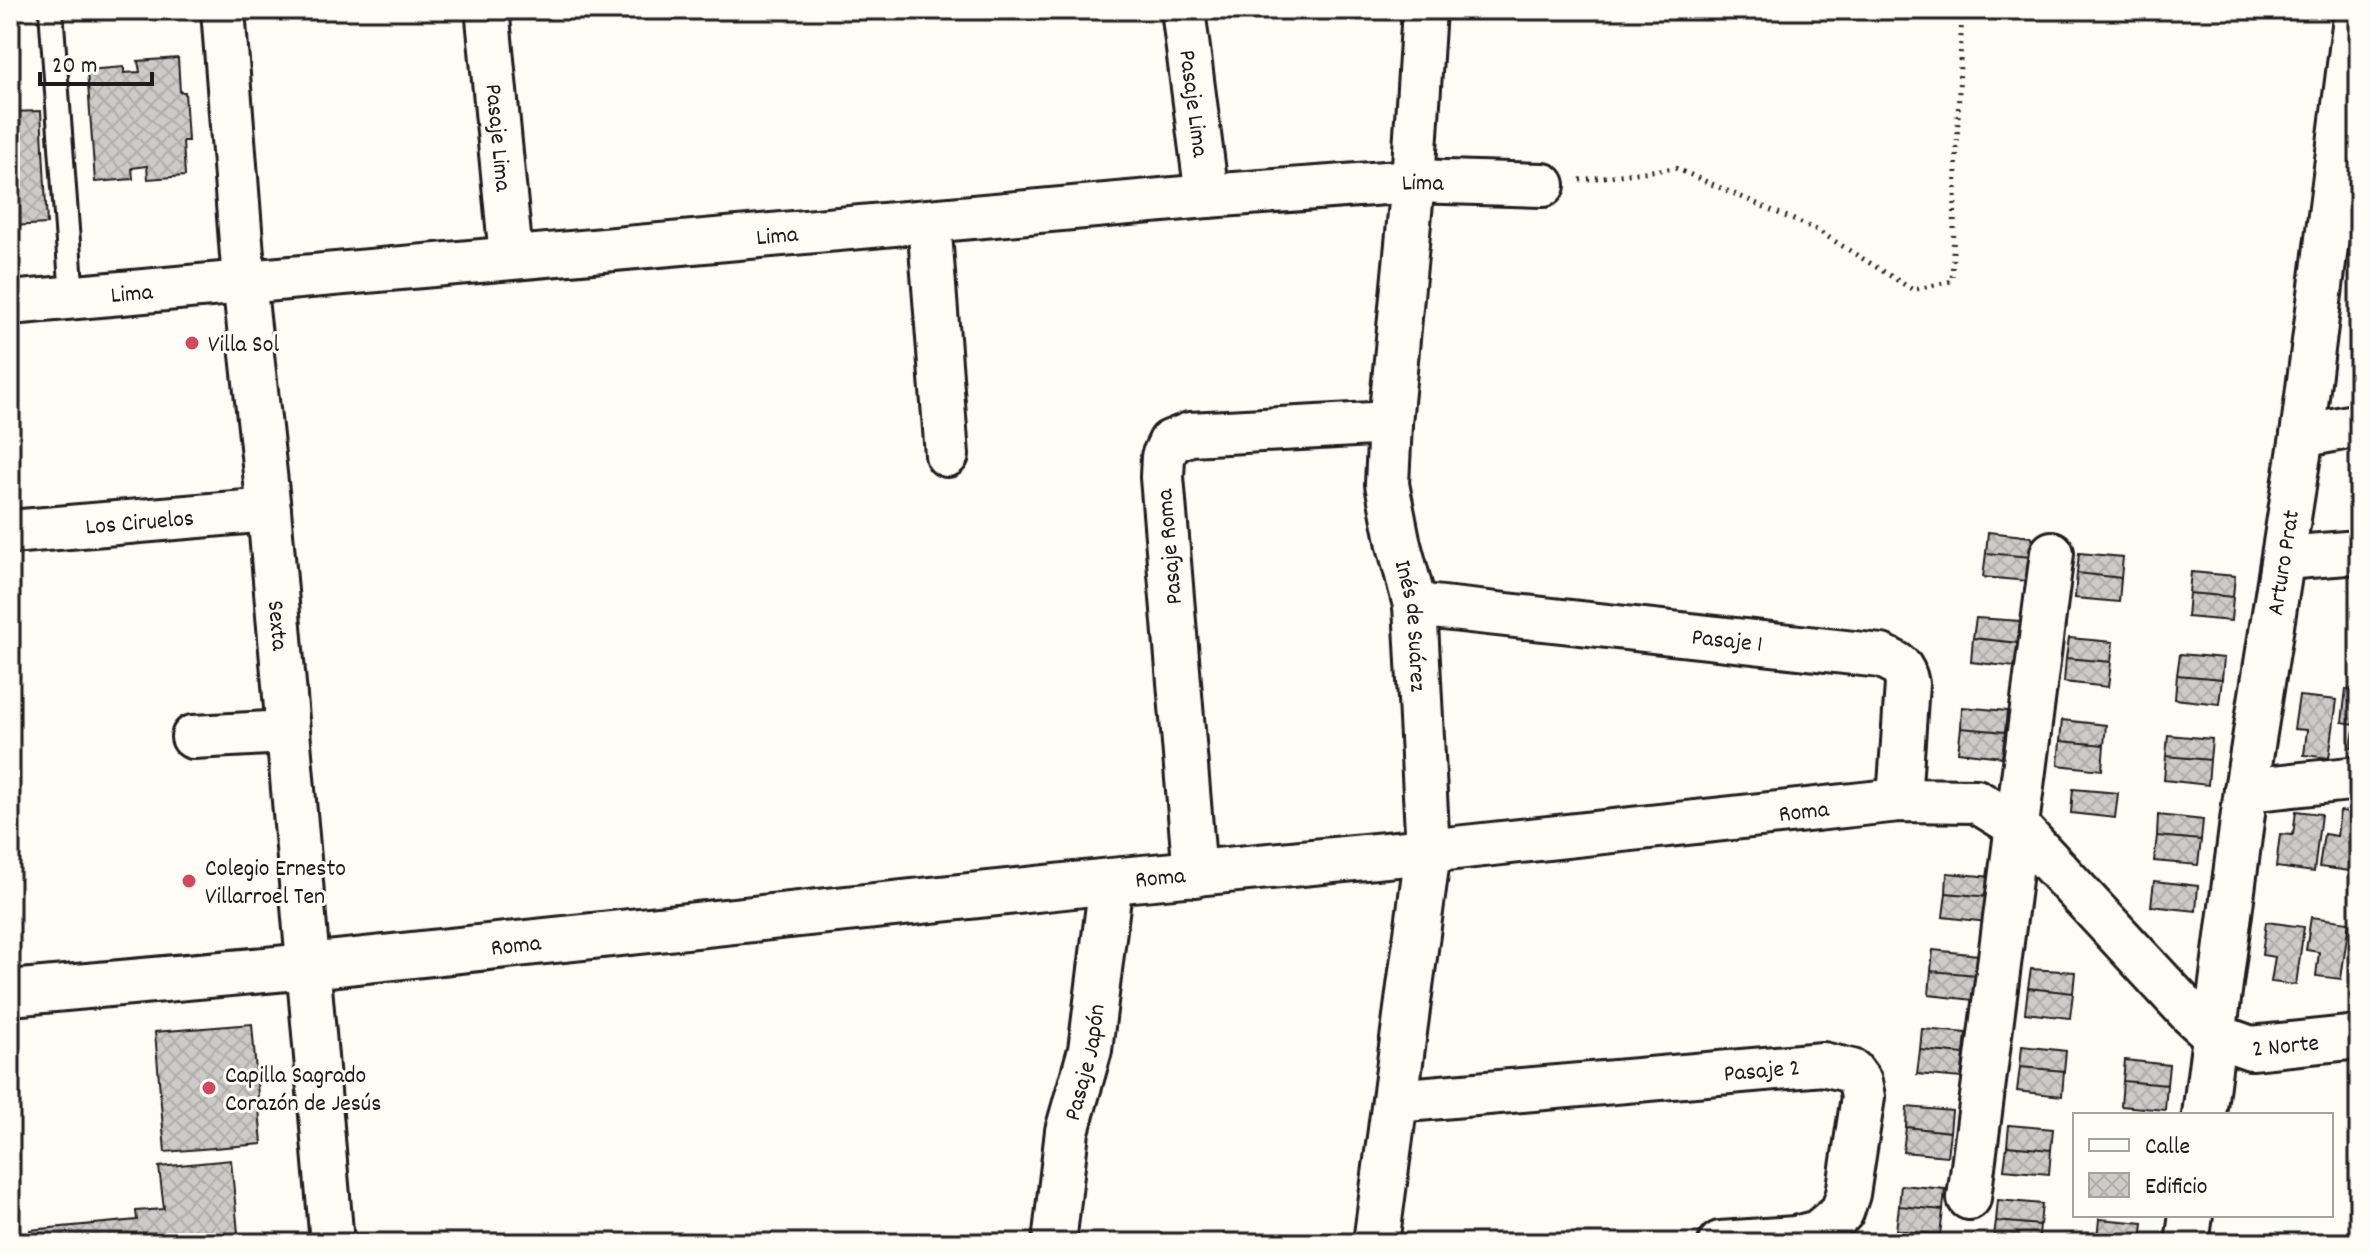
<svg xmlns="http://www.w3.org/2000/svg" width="2369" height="1253" viewBox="0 0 2369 1253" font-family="Dekko,sans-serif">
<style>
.building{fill:url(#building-cross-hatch);stroke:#1c1c1c;stroke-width:2}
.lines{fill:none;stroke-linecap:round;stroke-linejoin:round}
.lane-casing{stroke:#1c1c1c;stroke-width:28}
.street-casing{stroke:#1c1c1c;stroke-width:48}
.secondary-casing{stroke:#1c1c1c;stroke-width:50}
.path{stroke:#1c1c1c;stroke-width:5;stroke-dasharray:2 6;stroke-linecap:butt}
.lane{stroke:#fdfcf7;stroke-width:22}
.street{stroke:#fdfcf7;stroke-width:42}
.secondary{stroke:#fdfcf7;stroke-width:44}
.poi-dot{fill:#d1495b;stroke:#fdfcf7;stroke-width:3}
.labels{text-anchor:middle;stroke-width:6;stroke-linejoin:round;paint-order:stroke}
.street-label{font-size:24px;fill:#1c1c1c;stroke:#fdfcf7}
.poi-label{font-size:24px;fill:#1c1c1c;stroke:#fdfcf7;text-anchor:start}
</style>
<defs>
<pattern id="building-cross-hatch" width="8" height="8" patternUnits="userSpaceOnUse" patternTransform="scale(2)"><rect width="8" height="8" fill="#cccbc8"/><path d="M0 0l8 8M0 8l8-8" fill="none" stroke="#afaeab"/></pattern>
</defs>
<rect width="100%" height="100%" fill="#fdfcf7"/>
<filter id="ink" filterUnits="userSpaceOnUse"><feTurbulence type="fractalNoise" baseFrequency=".0125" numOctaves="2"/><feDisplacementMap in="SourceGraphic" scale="16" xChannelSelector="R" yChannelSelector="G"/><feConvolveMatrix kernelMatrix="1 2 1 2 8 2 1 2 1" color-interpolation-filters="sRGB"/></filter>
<g filter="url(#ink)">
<path class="building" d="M 178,58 L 180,92 L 185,92 L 188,141 L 183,141 L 185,176 L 148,179 L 147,166 L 132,168 L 133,179 L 95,182 L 87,70 L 124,67 L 124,73 L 140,72 L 138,61 Z
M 41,111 L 47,224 L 11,226 L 10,112 Z
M 1988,532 L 2032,537 L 2031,557 L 1986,553 Z
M 1986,553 L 2031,557 L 2028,581 L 1983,577 Z
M 2079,553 L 2123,557 L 2121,578 L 2077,573 Z
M 2191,572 L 2235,576 L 2233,597 L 2189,593 Z
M 2077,573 L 2121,578 L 2119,602 L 2075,598 Z
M 2189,593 L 2233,597 L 2231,621 L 2187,617 Z
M 1976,618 L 2020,621 L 2018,643 L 1973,638 Z
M 1973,638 L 2018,643 L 2015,667 L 1971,662 Z
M 2069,638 L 2113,642 L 2111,662 L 2066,658 Z
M 2180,654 L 2224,658 L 2222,679 L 2177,675 Z
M 2066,658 L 2111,662 L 2108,687 L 2064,682 Z
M 2177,675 L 2222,679 L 2219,704 L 2175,699 Z
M 2346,689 L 2359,691 L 2359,749 L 2351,748 L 2355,724 L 2342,722 Z
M 2299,696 L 2337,700 L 2329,758 L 2304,755 L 2307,730 L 2294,729 Z
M 1962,707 L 2007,711 L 2005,732 L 1961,728 Z
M 2062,720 L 2106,725 L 2104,745 L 2060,741 Z
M 1961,728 L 2005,732 L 2002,757 L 1958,752 Z
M 2168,735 L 2212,739 L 2210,760 L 2166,756 Z
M 2060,741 L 2104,745 L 2102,770 L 2058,765 Z
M 2166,756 L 2210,760 L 2208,785 L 2164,780 Z
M 2073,789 L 2118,793 L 2115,818 L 2071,813 Z
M 2296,811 L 2321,814 L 2314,872 L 2276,867 L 2280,834 L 2293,835 Z
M 2340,811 L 2359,813 L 2358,872 L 2319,867 L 2324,834 L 2337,836 Z
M 2158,815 L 2203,820 L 2201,840 L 2157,836 Z
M 2157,836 L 2201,840 L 2198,865 L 2154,861 Z
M 1947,873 L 1992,877 L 1990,897 L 1946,893 Z
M 2154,881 L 2198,886 L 2196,911 L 2151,906 Z
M 1946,893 L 1990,897 L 1987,922 L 1943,917 Z
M 2355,913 L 2359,914 L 2359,947 L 2350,946 Z
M 2311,917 L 2349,922 L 2341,979 L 2316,976 L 2319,952 L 2306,950 Z
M 2266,922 L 2304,927 L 2296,985 L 2271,982 L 2275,957 L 2262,955 Z
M 1933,950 L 1978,955 L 1976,975 L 1931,971 Z
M 2031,969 L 2075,972 L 2073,993 L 2028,988 Z
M 1931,971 L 1976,975 L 1973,1000 L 1929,995 Z
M 2028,988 L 2073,993 L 2070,1018 L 2025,1013 Z
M 252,1024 L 262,1144 L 165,1152 L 155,1032 Z
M 1922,1029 L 1966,1033 L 1964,1054 L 1920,1050 Z
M 2022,1046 L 2066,1051 L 2064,1071 L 2020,1067 Z
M 1920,1050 L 1964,1054 L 1961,1078 L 1917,1074 Z
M 2125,1060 L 2169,1065 L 2167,1085 L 2123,1081 Z
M 2020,1067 L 2064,1071 L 2062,1096 L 2017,1091 Z
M 2123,1081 L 2167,1085 L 2165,1110 L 2121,1106 Z
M 1907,1107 L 1952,1111 L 1950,1132 L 1906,1127 Z
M 2009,1125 L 2053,1129 L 2051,1150 L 2007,1146 Z
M 1906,1127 L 1950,1132 L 1947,1156 L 1903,1152 Z
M 2007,1146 L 2051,1150 L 2049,1174 L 2004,1170 Z
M 231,1160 L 239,1243 L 31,1243 L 30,1230 L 137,1220 L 136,1211 L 164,1209 L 159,1167 Z
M 1901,1185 L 1945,1189 L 1943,1210 L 1899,1206 Z
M 1998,1200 L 2042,1204 L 2040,1225 L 1996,1221 Z
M 1899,1206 L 1943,1210 L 1940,1235 L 1896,1230 Z
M 2099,1219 L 2143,1223 L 2141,1243 L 2097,1240 Z
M 1996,1221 L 2040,1225 L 2038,1243 L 1993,1243 Z"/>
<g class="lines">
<defs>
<path id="lane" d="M 51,10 L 72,297"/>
<g id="street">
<path id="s1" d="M 223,10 L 244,281 L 269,510 L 332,1243"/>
<path id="s2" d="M 1183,10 L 1207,196"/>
<path id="s3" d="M 1424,10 L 1413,181 L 1390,423 L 1387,484 L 1399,545 L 1415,605 L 1428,851 L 1899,800 L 1976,801 L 2017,826 L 2190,1013 L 2214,1035 L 2251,1048 L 2359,1037"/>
<path id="s4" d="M 488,18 L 511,257"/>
<path d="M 929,221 L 947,455"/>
<path id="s5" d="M 10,303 L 1207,196 L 1413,181 L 1543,185"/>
<path d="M 2302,436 L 2359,425"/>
<path id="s6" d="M 10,532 L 269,510"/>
<path d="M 2284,558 L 2359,552"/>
<path id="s7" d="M 1415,605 L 1881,656 C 1898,663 1904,666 1907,684 L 1899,800"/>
<path d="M 193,737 L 287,732"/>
<path d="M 2246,790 L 2359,778"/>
<path d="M 1195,875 L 1162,477 L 1163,457 L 1170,442 L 1190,434 L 1390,423"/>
<path id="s8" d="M 1395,1101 L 1823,1064 L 1852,1071 L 1860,1082 L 1863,1097 L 1848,1194 L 1842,1212 L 1818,1232 L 1795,1238 L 1720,1243"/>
<path id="s9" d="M 2204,1115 L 2246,790 L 2302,436 L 2356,10"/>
<path d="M 1969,1198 L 2052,553"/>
<path id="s10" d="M 1054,1243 L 1067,1131 L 1090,1050 L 1111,881"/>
<path d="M 2187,1243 L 2191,1215"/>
</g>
<g id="secondary">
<path id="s11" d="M 10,993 L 309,966 L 1111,881 L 1428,851 L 1376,1243"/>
</g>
</defs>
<use href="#lane" class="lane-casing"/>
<use href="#street" class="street-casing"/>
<use href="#secondary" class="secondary-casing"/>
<path class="path" d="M 1580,180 L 1675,168 L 1817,230 L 1913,290 L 1952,281 L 1962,10"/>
<use href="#lane" class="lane"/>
<use href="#street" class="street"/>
<use href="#secondary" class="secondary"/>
</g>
</g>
<g class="poi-dot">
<circle cx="192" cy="343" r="8"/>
<circle cx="189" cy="881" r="8"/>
<circle cx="209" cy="1088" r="8"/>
</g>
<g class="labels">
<g class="street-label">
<text dy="8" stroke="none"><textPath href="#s2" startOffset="94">Pasaje Lima</textPath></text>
<text dy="8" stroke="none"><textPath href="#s4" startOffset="120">Pasaje Lima</textPath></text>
<text dy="8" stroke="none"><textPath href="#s5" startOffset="1418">Lima</textPath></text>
<text dy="8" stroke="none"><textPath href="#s5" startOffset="770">Lima</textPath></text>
<text dy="8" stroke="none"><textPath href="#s5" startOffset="122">Lima</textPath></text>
<text dy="8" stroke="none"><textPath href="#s6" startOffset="130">Los Ciruelos</textPath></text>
<text transform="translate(1168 547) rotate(-95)" y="8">Pasaje Roma</text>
<text dy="8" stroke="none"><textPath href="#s9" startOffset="558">Arturo Prat</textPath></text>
<text dy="8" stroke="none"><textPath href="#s1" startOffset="618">Sexta</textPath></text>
<text dy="8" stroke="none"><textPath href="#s3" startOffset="620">Inés de Suárez</textPath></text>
<text dy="8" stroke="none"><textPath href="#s7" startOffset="314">Pasaje 1</textPath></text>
<text dy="8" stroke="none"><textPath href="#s3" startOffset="1224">Roma</textPath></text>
<text dy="8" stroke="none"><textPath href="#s11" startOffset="1156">Roma</textPath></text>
<text dy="8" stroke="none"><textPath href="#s11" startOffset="508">Roma</textPath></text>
<text dy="8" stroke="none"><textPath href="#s3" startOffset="1806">2 Norte</textPath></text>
<text dy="8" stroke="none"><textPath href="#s10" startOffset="184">Pasaje Japón</textPath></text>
<text dy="8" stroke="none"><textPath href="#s8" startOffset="368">Pasaje 2</textPath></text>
</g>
<g class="poi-label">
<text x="208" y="351">Villa Sol</text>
<text x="205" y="875">Colegio Ernesto<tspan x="205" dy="28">Villarroel Ten</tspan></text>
<text x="225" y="1082">Capilla Sagrado<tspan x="225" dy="28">Corazón de Jesús</tspan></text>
</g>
</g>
<rect width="2369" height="1253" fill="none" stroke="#fdfcf7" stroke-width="40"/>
<rect x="20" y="20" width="2329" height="1213" fill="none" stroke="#1c1c1c" stroke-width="3" filter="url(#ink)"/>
<rect x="2073" y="1113" width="260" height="104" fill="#fdfcf7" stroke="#a3a29f" stroke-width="2"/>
<rect x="2089" y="1139" width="40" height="12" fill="#fdfcf7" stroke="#a3a29f" stroke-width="2"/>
<text x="2145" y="1153" font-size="24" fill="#1c1c1c">Calle</text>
<rect x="2089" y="1173" width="40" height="24" fill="url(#building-cross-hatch)" stroke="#a3a29f" stroke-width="2"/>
<text x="2145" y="1193" font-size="24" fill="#1c1c1c">Edificio</text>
<path d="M40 72v12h112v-12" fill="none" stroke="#1c1c1c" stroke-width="4"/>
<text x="52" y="72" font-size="24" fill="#1c1c1c" stroke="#fdfcf7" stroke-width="6" paint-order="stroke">20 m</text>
</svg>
